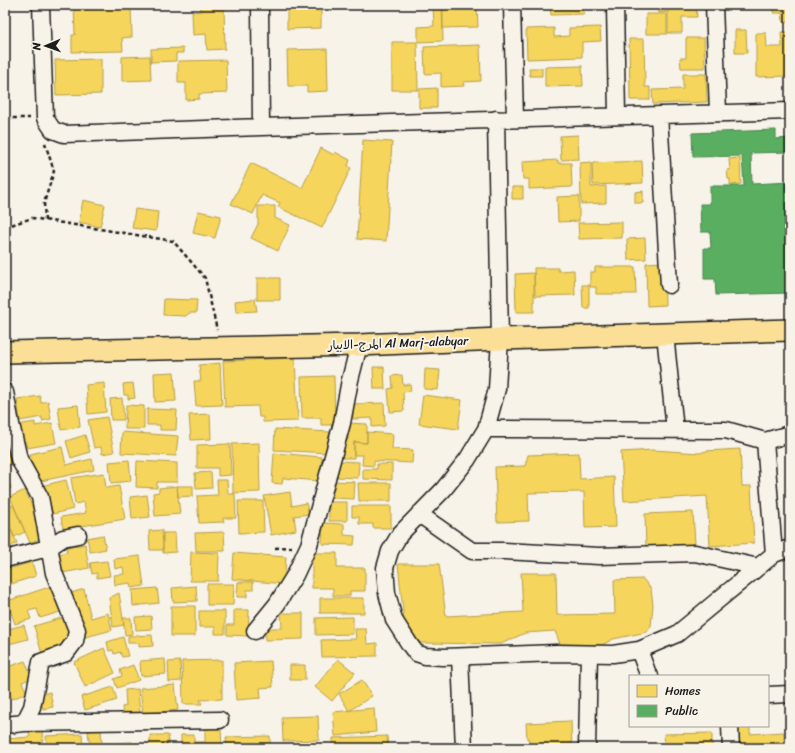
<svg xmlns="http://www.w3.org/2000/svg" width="795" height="753" viewBox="0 0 795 753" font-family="Sriracha,'Playpen Sans Arabic',sans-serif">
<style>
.homes{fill:#f6d55c;stroke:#b59e49}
.public{fill:#5aae61;stroke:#47824c}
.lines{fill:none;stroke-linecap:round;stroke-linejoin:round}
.minor-casing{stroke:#1c1c1c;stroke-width:19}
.major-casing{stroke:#1c1c1c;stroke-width:24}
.path{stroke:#1c1c1c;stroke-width:2.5;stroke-dasharray:4 3;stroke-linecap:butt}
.minor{stroke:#f7f3e8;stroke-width:16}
.major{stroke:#fbdf96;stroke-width:21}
.labels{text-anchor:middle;stroke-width:4;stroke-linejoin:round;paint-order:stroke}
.street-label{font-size:12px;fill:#1c1c1c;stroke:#f7f3e8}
</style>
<rect width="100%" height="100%" fill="#f7f3e8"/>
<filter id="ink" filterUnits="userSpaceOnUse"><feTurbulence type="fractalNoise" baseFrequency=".025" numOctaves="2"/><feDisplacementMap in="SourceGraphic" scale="8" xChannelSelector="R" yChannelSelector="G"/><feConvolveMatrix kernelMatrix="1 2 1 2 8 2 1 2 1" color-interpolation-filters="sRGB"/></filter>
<g filter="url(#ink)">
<path class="homes" d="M 74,5 L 131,5 L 132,37 L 122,38 L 123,51 L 72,52 L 72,35 L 75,35 Z
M 200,5 L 224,6 L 225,49 L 207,50 L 206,34 L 193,35 L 192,12 L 201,11 Z
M 287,5 L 331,5 L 331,7 L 321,7 L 321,28 L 287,29 Z
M 433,5 L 442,5 L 443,41 L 418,42 L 418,27 L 434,26 Z
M 443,5 L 477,5 L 478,27 L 443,28 Z
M 550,5 L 583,5 L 584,14 L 551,15 Z
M 658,5 L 666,5 L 667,12 L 659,13 Z
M 774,5 L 790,5 L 790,22 L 783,22 L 782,13 L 774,13 Z
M 696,6 L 697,17 L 682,17 L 682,33 L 668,33 L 668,7 Z
M 646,14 L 667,14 L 667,34 L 646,34 Z
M 600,27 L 601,41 L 582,42 L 582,57 L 527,59 L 526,29 L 554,28 L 554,37 L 569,36 L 569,28 Z
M 735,30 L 746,30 L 747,53 L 735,53 Z
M 781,32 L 790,32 L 790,76 L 756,77 L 756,33 L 766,33 L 767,47 L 782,47 Z
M 686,38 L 704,38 L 705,68 L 681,68 L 680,58 L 686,58 Z
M 629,39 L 644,39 L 645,87 L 650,87 L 650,100 L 630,100 Z
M 392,42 L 417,42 L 418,90 L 392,90 Z
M 480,45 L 481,81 L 463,82 L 464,86 L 441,87 L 441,73 L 425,74 L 424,47 Z
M 183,48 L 183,53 L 176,53 L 176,61 L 151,62 L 151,49 Z
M 327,49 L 328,91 L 307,92 L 307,86 L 288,86 L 287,50 Z
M 150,56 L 151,80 L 122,81 L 122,57 Z
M 101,59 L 101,94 L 56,95 L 55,60 Z
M 226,60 L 227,93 L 199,94 L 199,99 L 186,100 L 186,83 L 178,83 L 178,61 Z
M 582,66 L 583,86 L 545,87 L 545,67 Z
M 529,68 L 542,68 L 542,76 L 530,76 Z
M 683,74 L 706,74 L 707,102 L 653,104 L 652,90 L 683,89 Z
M 437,88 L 437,108 L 419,108 L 419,89 Z
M 578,135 L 579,159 L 561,160 L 560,136 Z
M 363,140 L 392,142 L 386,241 L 357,239 Z
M 321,148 L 334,155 L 335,152 L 350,160 L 348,166 L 351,168 L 322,228 L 278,207 L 280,203 L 262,195 L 253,214 L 231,204 L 251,163 L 302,188 Z
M 740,158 L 741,184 L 730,185 L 730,179 L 728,179 L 727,170 L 730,170 L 729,159 Z
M 558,160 L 558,163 L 571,163 L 572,187 L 529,189 L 529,179 L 523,179 L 522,162 Z
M 642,161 L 643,183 L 593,185 L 592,163 Z
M 591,162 L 591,187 L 606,186 L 606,203 L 581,204 L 580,163 Z
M 512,187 L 523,187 L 523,199 L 512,199 Z
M 643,191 L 643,203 L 635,203 L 635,192 Z
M 579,196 L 579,221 L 558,222 L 557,197 Z
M 83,200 L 105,205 L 100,227 L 79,222 Z
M 258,206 L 275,206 L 275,218 L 290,225 L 278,251 L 251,238 L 258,224 Z
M 135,209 L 158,212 L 156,231 L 132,228 Z
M 198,211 L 221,216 L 215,238 L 193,233 Z
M 622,222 L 622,238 L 579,239 L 578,223 Z
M 645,238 L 646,259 L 628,260 L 627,239 Z
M 664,262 L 665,305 L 647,306 L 646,263 Z
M 595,267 L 635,267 L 636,294 L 596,294 L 596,287 L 590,287 L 590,272 L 595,272 Z
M 534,268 L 558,268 L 558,271 L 574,270 L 575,295 L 535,296 Z
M 534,273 L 534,312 L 516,312 L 515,274 Z
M 257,278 L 280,278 L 280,300 L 257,300 Z
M 582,285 L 589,285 L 589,308 L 583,308 Z
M 164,299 L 197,300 L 196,313 L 189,313 L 186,316 L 163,315 Z
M 255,299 L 257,311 L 236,312 L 235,301 Z
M 295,358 L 298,421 L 263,422 L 263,417 L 259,417 L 258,406 L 225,407 L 223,361 Z
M 220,363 L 222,405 L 196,406 L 194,381 L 201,381 L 199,365 Z
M 373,367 L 384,367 L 385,389 L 374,389 Z
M 425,369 L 440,370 L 438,390 L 424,389 Z
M 174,372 L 176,401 L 155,402 L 154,373 Z
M 402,375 L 403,385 L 410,384 L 411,391 L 403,392 L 404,411 L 390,412 L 388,389 L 393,388 L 392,376 Z
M 334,376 L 335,425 L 321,425 L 321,418 L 302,418 L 301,377 Z
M 104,383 L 106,412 L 88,414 L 86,385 Z
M 133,383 L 135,398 L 128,399 L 128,395 L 124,395 L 123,384 Z
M 423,395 L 462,400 L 458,429 L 419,424 Z
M 40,396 L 41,403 L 48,401 L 51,419 L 42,421 L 42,417 L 20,421 L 17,399 Z
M 122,398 L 124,420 L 111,420 L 110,399 Z
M 384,403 L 385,426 L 372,427 L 372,418 L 353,419 L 353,404 Z
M 78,405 L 80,427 L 61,430 L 58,407 Z
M 126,405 L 144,406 L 144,429 L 125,429 Z
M 147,409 L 177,410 L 176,430 L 160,430 L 160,425 L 147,425 Z
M 210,414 L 211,439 L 191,440 L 189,415 Z
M 107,417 L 114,452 L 102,454 L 101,447 L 94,448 L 88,420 Z
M 35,422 L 35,426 L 52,423 L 56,443 L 27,448 L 25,441 L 20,442 L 17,425 Z
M 348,423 L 367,424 L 367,443 L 354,442 L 354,458 L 339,458 L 339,440 L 348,440 Z
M 275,429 L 330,432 L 329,453 L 274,450 Z
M 122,432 L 178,436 L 176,456 L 121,453 Z
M 367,432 L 393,434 L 392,449 L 413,450 L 412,463 L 374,461 L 374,466 L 362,465 L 363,455 L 354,455 L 354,442 L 367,443 Z
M 85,435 L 90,452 L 71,458 L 66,441 Z
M 259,443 L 260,492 L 233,493 L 232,444 Z
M 230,444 L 231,475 L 218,476 L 218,468 L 197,468 L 197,445 Z
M 9,447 L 13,463 L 5,466 L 5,448 Z
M 62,447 L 66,465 L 92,459 L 94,470 L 36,482 L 30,454 Z
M 740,449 L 742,486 L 751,486 L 754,543 L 710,546 L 707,496 L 624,501 L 621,452 L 653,450 L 700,453 L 706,451 Z
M 274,453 L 322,457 L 320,481 L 283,478 L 282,484 L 272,483 Z
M 579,453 L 580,479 L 614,477 L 616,527 L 585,528 L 584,492 L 528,493 L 529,521 L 497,522 L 495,467 L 525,466 L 528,455 Z
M 129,460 L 131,481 L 111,483 L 109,462 Z
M 137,461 L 177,463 L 177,482 L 157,482 L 157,488 L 136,487 Z
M 338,461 L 359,462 L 358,478 L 337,477 Z
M 377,464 L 392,464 L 392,480 L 363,479 L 363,469 L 377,469 Z
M 211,472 L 212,488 L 196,489 L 195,473 Z
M 104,473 L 106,488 L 119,486 L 125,519 L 63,529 L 61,517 L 86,513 L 84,502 L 75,504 L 71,478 Z
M 5,475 L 11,488 L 5,491 Z
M 66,480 L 73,509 L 53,514 L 50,504 L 45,505 L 41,486 Z
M 217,480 L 227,480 L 228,494 L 235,494 L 236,518 L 223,518 L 224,522 L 199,523 L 197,496 L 218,495 Z
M 333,481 L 355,482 L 354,499 L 333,498 Z
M 358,483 L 391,483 L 391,501 L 359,501 Z
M 177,486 L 193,486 L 193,496 L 178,497 Z
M 177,486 L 180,514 L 155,516 L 153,493 L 159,492 L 159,488 Z
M 25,490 L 45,536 L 30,543 L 10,497 Z
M 290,492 L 292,506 L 306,503 L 309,514 L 294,516 L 296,530 L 271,535 L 264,496 Z
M 147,495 L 150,517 L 132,519 L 130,497 Z
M 238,501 L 263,501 L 264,532 L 239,533 Z
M 329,502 L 347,502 L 347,521 L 329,521 Z
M 13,505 L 25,532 L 14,537 L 5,515 L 5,509 Z
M 352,506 L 391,506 L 391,528 L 373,528 L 373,524 L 359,524 L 359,517 L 352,517 Z
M 693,512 L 695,544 L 646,547 L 645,514 Z
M 5,515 L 17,543 L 10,547 L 7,540 L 5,541 Z
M 323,523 L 344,524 L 344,535 L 355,536 L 354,545 L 322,544 Z
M 162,530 L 163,550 L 150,550 L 149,531 Z
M 224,532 L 225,551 L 196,551 L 195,533 Z
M 163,533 L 175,533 L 176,552 L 163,553 Z
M 103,535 L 106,549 L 90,552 L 87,538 Z
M 85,544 L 89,568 L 62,573 L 59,554 L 67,552 L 66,547 Z
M 191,552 L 219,553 L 218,581 L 190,581 Z
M 234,553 L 286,557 L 284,584 L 232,579 Z
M 312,553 L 337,553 L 337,568 L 365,568 L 365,591 L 350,591 L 350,596 L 333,596 L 333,588 L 312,588 Z
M 140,556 L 144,586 L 131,588 L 130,583 L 115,585 L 114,575 L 124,574 L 123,567 L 115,569 L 114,559 Z
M 107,561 L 110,576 L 97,578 L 97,573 L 92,574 L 90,563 Z
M 32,562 L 36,576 L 5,586 L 5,570 Z
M 398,564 L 439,564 L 446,616 L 523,612 L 521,573 L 556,573 L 557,615 L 615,614 L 614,580 L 643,579 L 651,589 L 653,605 L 651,626 L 647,632 L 613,639 L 602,645 L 560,644 L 555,631 L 525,633 L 501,644 L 420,643 L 404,620 Z
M 238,582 L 253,582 L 253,590 L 247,590 L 247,597 L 237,597 Z
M 207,584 L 234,584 L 233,605 L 207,605 Z
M 52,586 L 60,612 L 40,618 L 37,609 L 28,611 L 31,619 L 15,624 L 7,601 Z
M 196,586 L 197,601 L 173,602 L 172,588 Z
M 787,586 L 790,587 L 790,615 L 786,615 Z
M 157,588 L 159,603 L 133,606 L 132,590 Z
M 84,589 L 91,618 L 108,613 L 112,630 L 82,638 L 71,593 Z
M 119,593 L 124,625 L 113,627 L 109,598 Z
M 320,598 L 364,598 L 364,613 L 320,613 Z
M 171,606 L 195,606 L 195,636 L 171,636 Z
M 234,610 L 249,610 L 248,636 L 227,635 L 227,625 L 234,625 Z
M 199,611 L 225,611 L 225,634 L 215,634 L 215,627 L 199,627 Z
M 281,613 L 303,613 L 303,639 L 265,640 L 265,628 L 282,628 Z
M 151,616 L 152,629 L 136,630 L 135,617 Z
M 5,617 L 8,629 L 24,625 L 28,639 L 9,644 L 7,637 L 5,638 Z
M 65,617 L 70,634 L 64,648 L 42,654 L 34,626 Z
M 353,617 L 353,634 L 316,635 L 316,618 Z
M 123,618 L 131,618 L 132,634 L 125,635 Z
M 355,629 L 366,629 L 367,644 L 377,643 L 377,656 L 322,657 L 321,640 L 356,639 Z
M 152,635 L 153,646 L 139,647 L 139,643 L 128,643 L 128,636 Z
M 123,637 L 128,656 L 122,657 L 120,652 L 114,654 L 113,650 L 109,651 L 107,642 Z
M 104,648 L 115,673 L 85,687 L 74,662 Z
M 165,659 L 166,674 L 141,676 L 140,661 Z
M 338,659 L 355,673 L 332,701 L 315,687 Z
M 222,660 L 222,699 L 200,700 L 202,704 L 183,704 L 182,661 Z
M 25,661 L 32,678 L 22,682 L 27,693 L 12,699 L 9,690 L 5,691 L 5,668 Z
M 180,661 L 181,681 L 169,682 L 168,662 Z
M 271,661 L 273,687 L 260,688 L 261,698 L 236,700 L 234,663 Z
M 133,665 L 139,680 L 117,688 L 114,679 L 122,676 L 120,670 Z
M 290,665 L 305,665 L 305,680 L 290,680 Z
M 362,680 L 372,696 L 349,711 L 339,694 Z
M 175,685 L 178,710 L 143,714 L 140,688 Z
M 113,687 L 117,700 L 85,710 L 81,697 Z
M 138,689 L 140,714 L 123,715 L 122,707 L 126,706 L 125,690 Z
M 50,692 L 53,707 L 43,709 L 40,695 Z
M 374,708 L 376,732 L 335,736 L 333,712 Z
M 318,716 L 319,740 L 283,741 L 282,717 Z
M 571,721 L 572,748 L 529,748 L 529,739 L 527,739 L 526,723 Z
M 738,726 L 750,726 L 750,734 L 784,732 L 784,748 L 739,748 Z
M 221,728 L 222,748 L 181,748 L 181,735 L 194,735 L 194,742 L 205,742 L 205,729 Z
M 42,730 L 43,748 L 5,748 L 5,739 L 30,737 L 29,731 Z
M 101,730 L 102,744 L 132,742 L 132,748 L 90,748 L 88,731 Z
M 712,733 L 712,748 L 665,748 L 664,734 Z
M 82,734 L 83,748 L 47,748 L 46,736 Z
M 150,735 L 168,735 L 169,748 L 143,748 L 143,745 L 150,745 Z
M 270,736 L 270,748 L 227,748 L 226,737 Z
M 387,736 L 388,748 L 321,748 L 320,745 L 333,745 L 333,738 Z
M 521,743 L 521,748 L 479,748 L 479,744 Z
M 651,745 L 651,748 L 606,748 L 606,747 Z"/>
<path class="public" d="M 776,130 L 776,139 L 790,138 L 790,152 L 751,153 L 752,184 L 790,182 L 790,293 L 716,295 L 715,279 L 704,279 L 704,248 L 711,248 L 710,232 L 701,232 L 700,204 L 710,204 L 710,186 L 744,186 L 742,156 L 693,157 L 692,133 Z"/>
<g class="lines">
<defs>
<path id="minor" d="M 41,5 L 45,118 L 53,130 L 64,134 L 261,127 L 790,111
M 260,5 L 261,127
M 512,5 L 515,118
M 615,5 L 617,116
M 714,5 L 718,112
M 659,115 L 669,285
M 496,119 L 500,339 L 497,389 L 486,429 L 467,460 L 443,490 L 400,534 L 390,551 L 385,568 L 387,593 L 394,620 L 410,645 L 416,653 L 425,656 L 443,657 L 557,653 L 613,654 L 639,650 L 677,634 L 774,554 L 790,548
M 665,334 L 675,430
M 5,392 L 11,424 L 19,459 L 40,497 L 54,573 L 77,630 L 75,641 L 66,653 L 41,662 L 32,707 L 24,723
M 486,429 L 726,430 L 765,441 L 774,554
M 765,441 L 790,434
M 419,514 L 472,551 L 504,551 L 599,556 L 695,553 L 758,567
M 5,559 L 48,548 L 63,538 L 78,535
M 255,631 L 277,604 L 295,575 L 309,545 L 342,423 L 350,380 L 359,345
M 639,650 L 648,674 L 650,676
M 460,657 L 464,748
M 768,695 L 790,694
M 5,725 L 24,723 L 220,720
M 730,726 L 731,748
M 587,748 L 589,654"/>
<path id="major" d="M 5,352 L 359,345 L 500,339 L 790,330"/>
</defs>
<use href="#minor" class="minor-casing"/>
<use href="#major" class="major-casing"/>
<path class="path" d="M 5,128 L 10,118 L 30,118
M 45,221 L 44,203 L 54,171 L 45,143
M 5,227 L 32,218 L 173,241 L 205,278 L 217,330
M 275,548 L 292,547"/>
<use href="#minor" class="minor"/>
<use href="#major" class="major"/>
</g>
</g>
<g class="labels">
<g class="street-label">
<text transform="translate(398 343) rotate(-2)" y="4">المرج-الابيار Al Marj-alabyar</text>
</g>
</g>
<rect width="795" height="753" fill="none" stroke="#f7f3e8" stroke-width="20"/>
<rect x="10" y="10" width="775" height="733" fill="none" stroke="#1c1c1c" stroke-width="1.5" filter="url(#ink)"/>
<rect x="629" y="675" width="140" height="52" fill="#f7f3e8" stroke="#9f9d96"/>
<rect x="637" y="685" width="20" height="12" fill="#f6d55c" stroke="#9f9d96"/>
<text x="665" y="695" font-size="12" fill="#1c1c1c">Homes</text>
<rect x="637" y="705" width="20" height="12" fill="#5aae61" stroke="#9f9d96"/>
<text x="665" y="715" font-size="12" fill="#1c1c1c">Public</text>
<g transform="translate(46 46) rotate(268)" stroke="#f7f3e8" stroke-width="3" paint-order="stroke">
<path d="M0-3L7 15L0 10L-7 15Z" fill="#1c1c1c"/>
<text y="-6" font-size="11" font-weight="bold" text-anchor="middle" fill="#1c1c1c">N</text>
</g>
</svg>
